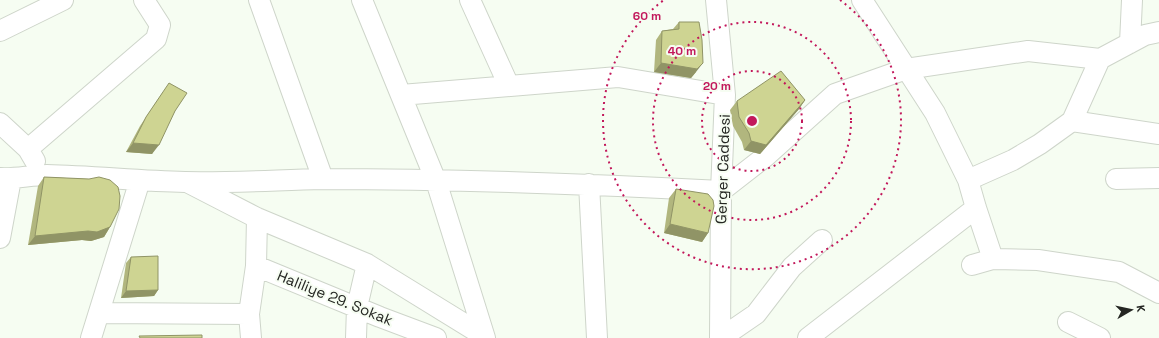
<svg xmlns="http://www.w3.org/2000/svg" width="1159" height="338" viewBox="0 0 1159 338" font-family="'Space Grotesk',sans-serif">
<style>
.lines{fill:none;stroke-linecap:round;stroke-linejoin:round}
.minor-casing{stroke:#ced5ca;stroke-width:22}
.minor{stroke:#fff;stroke-width:20}
.wall{fill:#b1b67e}
.shaded-wall{fill:#909466}
.building{fill:#ced492;stroke:#909466}
.ring{fill:none;stroke:#c2185b;stroke-width:2;stroke-dasharray:2 4}
.labels{text-anchor:middle;stroke-width:4;stroke-linejoin:round;paint-order:stroke}
.street-label{font-size:15px;fill:#242622;stroke:#f6fdf2}
.centre{fill:#c2185b;stroke:#f6fdf2;stroke-width:2}
.ring-label{font-size:12px;text-anchor:middle;font-weight:bold;fill:#c2185b;stroke:#f6fdf2;stroke-width:4;stroke-linejoin:round;paint-order:stroke}
</style>
<rect width="100%" height="100%" fill="#f6fdf2"/>
<g class="lines">
<defs>
<path id="minor" d="M 259,0 L 323,179
M 362,0 L 436,181 L 485,338
M 470,0 L 509,86
M 716,0 L 725,95 L 721,191 L 720,338
M 862,0 L 935,113 L 968,180 L 976,208 L 993,259
M 0,31 L 63,0
M 1130,43 L 1132,0
M 1100,59 L 1145,35 L 1159,32
M 401,95 L 618,77 L 725,95
M 0,123 L 28,149 L 35,161
M 28,149 L 156,39 L 160,25 L 144,0
M 0,178 C 16,179 31,175 47,175 C 93,176 139,181 185,182 C 230,183 277,180 322,179 C 456,179 589,184 721,191 L 766,156 L 835,94 L 906,69 L 1028,51 L 1100,59 L 1072,121
M 1116,179 L 1159,178
M 968,180 L 1013,160 L 1040,144 L 1072,121 L 1159,134
M 189,183 L 257,218 L 367,264 L 484,336
M 589,184 L 597,338
M 0,238 L 11,179
M 972,265 L 993,259 L 1038,260 L 1119,272 L 1159,293
M 256,266 L 380,317 L 436,338
M 100,313 L 249,314 L 256,266 L 257,218
M 249,314 L 251,338
M 1068,322 L 1100,338
M 91,338 L 140,180
M 356,338 L 357,307 L 367,264
M 721,338 L 756,314 L 792,267 L 822,240
M 808,338 L 976,208"/>
</defs>
<use href="#minor" class="minor-casing"/>
<use href="#minor" class="minor"/>
</g>
<path class="wall" d="M 679,22 L 696,72 L 691,78 L 654,72 L 656,40 L 662,31 L 673,29 Z
M 163,92 L 175,111 L 152,154 L 126,152 L 140,126 Z
M 805,100 L 799,109 L 760,154 L 744,150 L 742,142 L 733,126 L 730,110 L 737,101 Z
M 44,177 L 89,179 L 110,227 L 104,237 L 91,241 L 82,240 L 28,245 L 38,186 Z
M 676,189 L 708,233 L 702,242 L 664,233 L 669,198 Z
M 131,257 L 158,290 L 154,296 L 121,298 L 126,263 Z"/>
<path class="shaded-wall" d="M 661,63 L 703,63 L 696,72 L 691,78 L 654,72 Z
M 805,100 L 799,109 L 760,154 L 744,150 L 751,141 Z
M 133,143 L 159,145 L 152,154 L 126,152 Z
M 670,224 L 708,233 L 702,242 L 664,233 Z
M 110,227 L 104,237 L 91,241 L 82,240 L 28,245 L 35,236 Z
M 158,290 L 154,296 L 121,298 L 126,291 Z"/>
<path class="building" d="M 679,22 L 699,22 L 702,40 L 703,63 L 697,69 L 661,63 L 662,31 L 679,29 Z
M 781,71 L 805,100 L 766,145 L 751,141 L 749,133 L 739,117 L 737,101 Z
M 169,83 L 187,93 L 175,111 L 159,145 L 133,143 L 146,117 Z
M 44,177 L 89,179 L 99,177 L 110,180 L 118,187 L 120,196 L 119,209 L 110,227 L 97,232 L 88,231 L 35,236 Z
M 676,189 L 708,194 L 713,200 L 714,206 L 708,233 L 670,224 Z
M 158,256 L 158,290 L 126,291 L 131,257 Z
M 202,335 L 202,338 L 140,338 L 139,336 Z"/>
<g class="ring">
<circle cx="752" cy="121" r="50"/>
<circle cx="752" cy="121" r="99"/>
<path d="M840 0A149 149 0 1 1 664 0"/>
</g>
<g class="labels">
<g class="street-label">
<text transform="translate(723 169) rotate(-88)" y="5">Gerger Caddesi</text>
<text transform="translate(335 298) rotate(22)" y="5">Haliliye 29. Sokak</text>
</g>
</g>
<circle cx="752" cy="121" r="6" class="centre"/>
<g class="ring-label">
<text x="647" y="20">60 m</text>
<text x="682" y="55">40 m</text>
<text x="717" y="90">20 m</text>
</g>
<g transform="translate(1131 310) rotate(81)" stroke="#f6fdf2" stroke-width="3" paint-order="stroke">
<path d="M0-3L7 15L0 10L-7 15Z" fill="#242622"/>
<text y="-6" font-size="11" font-weight="bold" text-anchor="middle" fill="#242622">K</text>
</g>
</svg>
